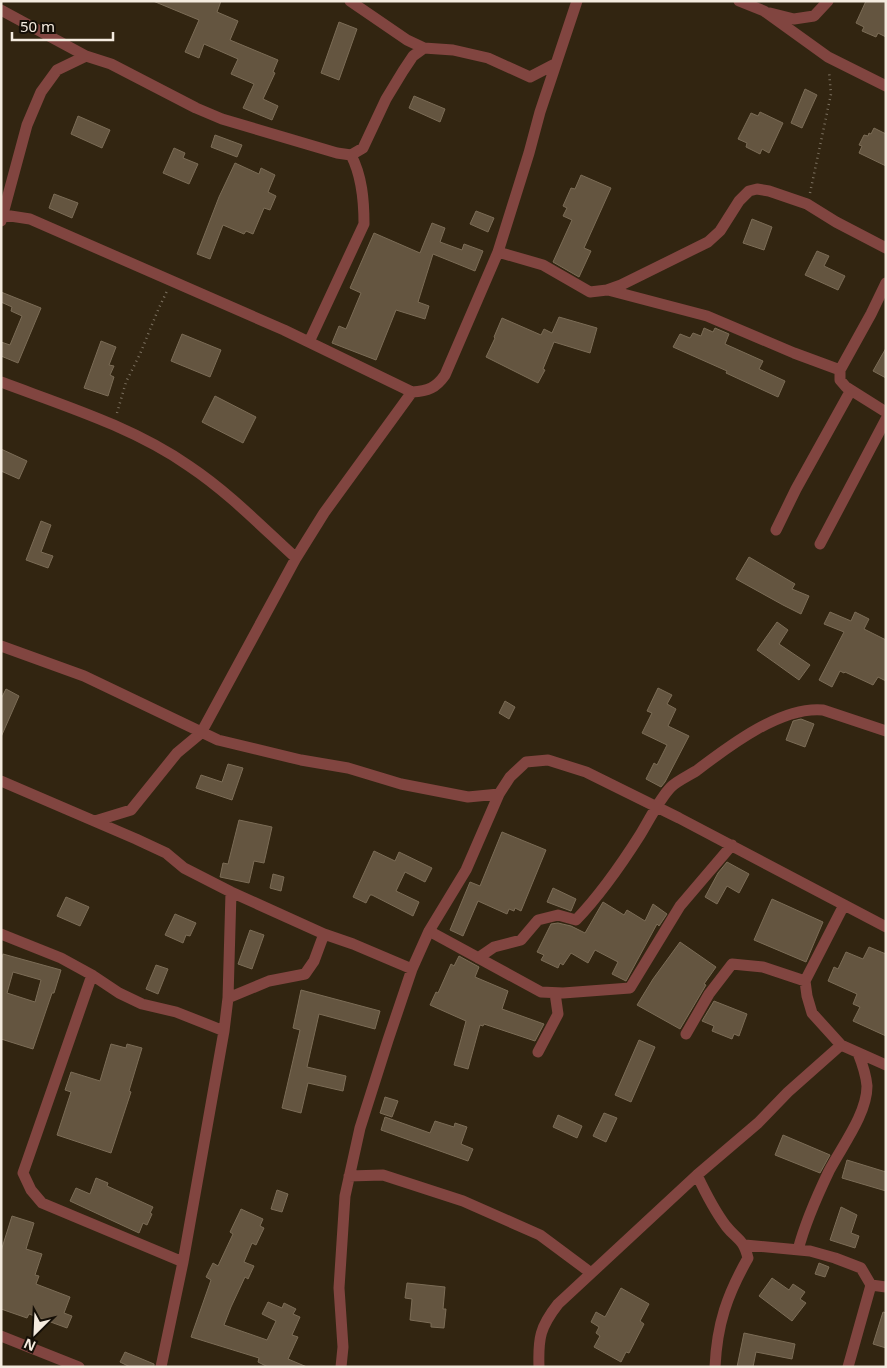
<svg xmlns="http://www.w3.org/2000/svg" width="887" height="1368" viewBox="0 0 887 1368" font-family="'Noto Sans',sans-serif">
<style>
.building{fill:#645540;stroke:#7b6c56;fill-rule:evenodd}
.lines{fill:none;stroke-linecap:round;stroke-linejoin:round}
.path{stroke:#7b705f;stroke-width:2.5;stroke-dasharray:1 4;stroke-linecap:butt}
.minor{stroke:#814540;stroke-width:11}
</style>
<rect width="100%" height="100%" fill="#322511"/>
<path class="building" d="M 153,1 L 221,1 L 217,12 L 238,21 L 230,40 L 278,60 L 273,72 L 275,73 L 263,99 L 278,106 L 272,120 L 243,108 L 254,84 L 231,74 L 238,59 L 204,44 L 199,58 L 185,52 L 199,20 Z
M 866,1 L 886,1 L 886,37 L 878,33 L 876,37 L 862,31 L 864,27 L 856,23 Z
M 339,22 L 357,29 L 339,80 L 321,73 Z
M 805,89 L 817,95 L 802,128 L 791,123 Z
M 414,96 L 445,109 L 440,122 L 409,108 Z
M 760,112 L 783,123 L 769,153 L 762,149 L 760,154 L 746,147 L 747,143 L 738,139 L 751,113 L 758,116 Z
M 78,116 L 110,130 L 102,148 L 71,134 Z
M 874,128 L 886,134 L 886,166 L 859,153 L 862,146 L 859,145 L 864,135 L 868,136 L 869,133 L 871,134 Z
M 215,135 L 242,145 L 237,157 L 211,147 Z
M 174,148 L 185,153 L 183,158 L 198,164 L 189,184 L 163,173 Z
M 235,163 L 259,174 L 261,168 L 275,175 L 268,192 L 276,196 L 270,210 L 264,208 L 253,234 L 246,231 L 244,234 L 223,225 L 210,259 L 197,254 L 219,197 Z
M 581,175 L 611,188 L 584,248 L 591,251 L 579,277 L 553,262 L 572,220 L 563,216 L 567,208 L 563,206 L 571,188 L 575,189 Z
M 54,194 L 78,203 L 72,218 L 49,208 Z
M 476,211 L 494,218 L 488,232 L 470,224 Z
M 752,219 L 772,227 L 764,250 L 743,243 Z
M 432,223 L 445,228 L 440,242 L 462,250 L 464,244 L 483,251 L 475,271 L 433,254 L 418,302 L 429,306 L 425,319 L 396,310 L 376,360 L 332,343 L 339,326 L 346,329 L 361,293 L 350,288 L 374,233 L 420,253 Z
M 817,251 L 829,256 L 824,266 L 845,276 L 838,290 L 805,275 Z
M 1,292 L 41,308 L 18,363 L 1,356 L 1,342 L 10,345 L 22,316 L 11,311 L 12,307 L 1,302 Z
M 559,317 L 597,328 L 590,353 L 554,342 L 543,369 L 545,370 L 538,383 L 486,357 L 495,338 L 494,337 L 502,318 L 541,335 L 544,329 L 552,333 Z
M 704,328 L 713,332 L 715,328 L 729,334 L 725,344 L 763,361 L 759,369 L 785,381 L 778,397 L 726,373 L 727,371 L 673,347 L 680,334 L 690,338 L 693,333 L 701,336 Z
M 182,334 L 221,350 L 210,377 L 171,361 Z
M 101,341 L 116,347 L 109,365 L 114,366 L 110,375 L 114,377 L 108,396 L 84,388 Z
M 886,348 L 886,378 L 873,371 Z
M 215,396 L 256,417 L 243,443 L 202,422 Z
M 1,449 L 27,461 L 19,479 L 1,471 Z
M 41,521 L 51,525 L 41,552 L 53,556 L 48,568 L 26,560 Z
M 749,557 L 795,584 L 792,589 L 809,596 L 801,614 L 783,605 L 736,579 Z
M 830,612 L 851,621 L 855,612 L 869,619 L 864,629 L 886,640 L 886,681 L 878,677 L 873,685 L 845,672 L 844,673 L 840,671 L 832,687 L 819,680 L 844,632 L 824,624 Z
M 777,622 L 788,630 L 779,644 L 810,665 L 799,680 L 757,650 Z
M 658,688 L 672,695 L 667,704 L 676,709 L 668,726 L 689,736 L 665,782 L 661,787 L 646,779 L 654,763 L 657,765 L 667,745 L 642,733 L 652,713 L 647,711 Z
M 6,689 L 19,696 L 1,737 L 1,699 Z
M 505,701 L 515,707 L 509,719 L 499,713 Z
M 801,719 L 814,724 L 805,747 L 786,740 L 793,721 Z
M 228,764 L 243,768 L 232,800 L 196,788 L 201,775 L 222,782 Z
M 239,820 L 272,827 L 264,863 L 254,861 L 249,883 L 220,877 L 223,863 L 228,864 Z
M 502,832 L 546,850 L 521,911 L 515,908 L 514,911 L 509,909 L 507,914 L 478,901 L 463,936 L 450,930 L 470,882 L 480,886 Z
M 374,851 L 395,861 L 399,852 L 432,868 L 425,882 L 405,872 L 396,891 L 419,902 L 413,916 L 372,895 L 370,895 L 366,903 L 353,897 Z
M 727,862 L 749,874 L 739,893 L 727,886 L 717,904 L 705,897 L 718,873 Z
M 273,874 L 284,877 L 281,891 L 270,888 Z
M 553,888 L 576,899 L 571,911 L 547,902 Z
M 66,897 L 89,907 L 80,926 L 57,916 Z
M 772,899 L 823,922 L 806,962 L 754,940 Z
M 603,902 L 624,915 L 627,910 L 645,921 L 653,904 L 667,914 L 659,926 L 657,924 L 626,981 L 612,974 L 618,962 L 595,950 L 588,963 L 571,953 L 563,965 L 560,963 L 558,968 L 541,960 L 544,955 L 537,952 L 551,924 L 558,923 L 571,926 L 585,933 Z
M 175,914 L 196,923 L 190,936 L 186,935 L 183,943 L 165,935 Z
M 250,930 L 264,935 L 252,969 L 238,964 Z
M 680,942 L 716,967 L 704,984 L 706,985 L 680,1029 L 637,1005 L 653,979 Z
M 869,947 L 886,954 L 886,1036 L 853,1021 L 860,1007 L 853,1004 L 857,994 L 828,981 L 834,967 L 838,969 L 846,952 L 863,959 Z
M 3,954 L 61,970 L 54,993 L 52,993 L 33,1049 L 1,1039 L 1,962 ZM 13,972 L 41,980 L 35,1002 L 7,993 Z
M 459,956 L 479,967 L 475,977 L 508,991 L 502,1009 L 544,1024 L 535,1041 L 484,1024 L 483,1026 L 480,1025 L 468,1069 L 454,1065 L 466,1021 L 430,1005 L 436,992 L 438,993 L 451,964 L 454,966 Z
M 156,965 L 168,969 L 158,994 L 146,989 Z
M 301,990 L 380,1011 L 375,1029 L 319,1014 L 307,1067 L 346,1076 L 343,1091 L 308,1083 L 301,1113 L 282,1108 L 300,1030 L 293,1028 Z
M 714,1001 L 747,1014 L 739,1036 L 734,1034 L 732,1039 L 712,1031 L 714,1026 L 702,1021 Z
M 639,1040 L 655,1047 L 631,1102 L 615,1095 Z
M 111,1044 L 126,1048 L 127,1044 L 142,1048 L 129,1091 L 131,1092 L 111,1153 L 57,1135 L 71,1092 L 65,1090 L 71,1072 L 100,1081 Z
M 385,1097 L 398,1101 L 392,1117 L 380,1113 Z
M 604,1113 L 617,1118 L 606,1142 L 593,1136 Z
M 558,1115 L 582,1126 L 577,1138 L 553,1127 Z
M 385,1117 L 430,1133 L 435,1121 L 454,1127 L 455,1123 L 467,1127 L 461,1144 L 473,1149 L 468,1161 L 381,1130 Z
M 783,1135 L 830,1155 L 820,1173 L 775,1155 Z
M 847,1160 L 886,1172 L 886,1191 L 842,1178 Z
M 96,1178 L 108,1183 L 107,1186 L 153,1207 L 150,1213 L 152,1214 L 147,1225 L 143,1223 L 139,1233 L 70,1201 L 76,1188 L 90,1194 Z
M 277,1190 L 288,1194 L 282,1212 L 271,1209 Z
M 841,1207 L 857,1215 L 851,1233 L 859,1236 L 855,1248 L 830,1240 Z
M 241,1209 L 263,1219 L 260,1226 L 264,1228 L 256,1245 L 252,1243 L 244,1262 L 254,1266 L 248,1279 L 245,1277 L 231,1307 L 224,1325 L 267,1340 L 276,1321 L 262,1314 L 268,1302 L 282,1308 L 284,1303 L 296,1309 L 293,1314 L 300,1317 L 292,1335 L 298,1337 L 288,1359 L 307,1367 L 268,1367 L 258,1362 L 259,1358 L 191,1337 L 211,1280 L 206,1277 L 213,1263 L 218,1266 L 233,1234 L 230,1232 Z
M 12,1216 L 34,1223 L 26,1249 L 42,1254 L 35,1275 L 39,1276 L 36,1284 L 70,1297 L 64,1313 L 72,1316 L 67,1328 L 29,1314 L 27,1318 L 1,1309 L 1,1251 Z
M 819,1263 L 829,1267 L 825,1277 L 815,1274 Z
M 772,1278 L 789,1290 L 793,1284 L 805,1292 L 800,1299 L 806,1303 L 792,1321 L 759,1296 Z
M 407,1283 L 445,1287 L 443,1309 L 446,1309 L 444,1328 L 431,1327 L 431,1323 L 410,1320 L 412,1299 L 405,1298 Z
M 621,1288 L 649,1304 L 640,1321 L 644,1324 L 629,1353 L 626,1352 L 621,1362 L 594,1347 L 600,1336 L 596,1333 L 599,1327 L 591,1322 L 596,1312 L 605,1317 Z
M 883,1312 L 886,1313 L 886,1348 L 873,1344 Z
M 744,1333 L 795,1344 L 792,1359 L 756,1352 L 753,1367 L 737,1367 Z
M 125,1352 L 154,1364 L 154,1367 L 130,1367 L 120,1362 Z"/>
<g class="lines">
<path class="path" d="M 810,193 L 831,94 L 829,71
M 117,413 L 126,382 L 140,354 L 158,310 L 167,291"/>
<path class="minor" d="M 350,1 L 407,40 L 424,48
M 739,1 L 764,11 L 828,57 L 886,86
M 1,10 L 86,56 L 111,64 L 196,108 L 222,119 L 337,153 L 351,155 L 363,148 L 386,99 L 403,71 L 413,56 L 424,48 L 453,50 L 488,58 L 530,77 L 555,64
M 770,13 L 794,19 L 814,16 L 828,1
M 4,215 L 30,219 L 284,330 L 412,392 C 428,391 436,388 445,375 L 498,252 L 529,153 L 540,112 L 577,1
M 1,221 L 27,125 L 41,92 L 57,70 L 86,56
M 498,252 L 543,265 L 590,292 L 607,290 L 621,285 L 708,242 L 720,231 L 739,201 L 749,191 L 757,189 L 769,191 L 807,204 L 836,222 L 886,248
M 886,283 L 871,314 L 840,370 L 840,380 L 846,387 L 886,412
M 608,290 L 707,316 L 794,353 L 840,370
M 309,342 L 364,224 C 364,200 362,176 351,155
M 1,382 C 65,406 133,427 189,466 C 228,492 261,526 296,558
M 776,530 L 796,489 L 851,390
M 820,544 L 886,419
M 1,646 L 84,676 L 218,740 L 301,760 L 348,768 L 401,784 L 468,797 L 499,794
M 1,781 L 136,839 L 166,853 L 184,868 L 231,892 L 324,934 L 353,944 L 412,969
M 95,821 L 131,810 L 177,753 L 201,733 L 296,558 L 324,513 L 412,392
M 429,931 L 541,992 L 563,993 L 630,988 L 680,906 L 732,845
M 1,934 L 61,958 L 92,975 L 119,993 L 142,1004 L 176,1012 L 224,1031
M 478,958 L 494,947 L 521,940 L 538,920 L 558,915 L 576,920 C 601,894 621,865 640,835 C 648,822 660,798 671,787 C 677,781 688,776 696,771 C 729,746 781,706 823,710 L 886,731
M 92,975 L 23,1173 L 31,1190 L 42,1203 L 183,1262
M 228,998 L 269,981 L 305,974 L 314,961 L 324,934
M 686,1034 L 709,994 L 732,964 L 763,967 L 805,981
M 841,1045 L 812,1013 L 807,996 L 805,981 L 844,905
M 538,1052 L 558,1014 L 555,993
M 697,1175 C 705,1192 714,1210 726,1226 C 737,1240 743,1238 748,1258 C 727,1295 717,1324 715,1367
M 349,1176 L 383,1175 L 463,1201 L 540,1235 L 591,1273
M 745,1245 L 810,1251 L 835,1258 L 861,1268 L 871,1285 L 848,1367
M 798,1250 C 805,1223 817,1196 829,1171 C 842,1146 867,1114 867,1086 C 866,1074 862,1063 858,1053
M 871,1285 L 886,1287
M 1,1336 L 79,1367
M 161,1367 L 183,1262 L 224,1031 L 228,998 L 231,892
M 341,1367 L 343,1347 L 339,1288 L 345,1196 L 360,1128 L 388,1040 L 412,969 L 429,931 L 466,870 L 499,794 L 510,777 L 526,762 L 548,760 L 586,772 L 679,818 L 886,927
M 539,1367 C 538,1338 540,1327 558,1304 L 697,1175 L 758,1123 L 788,1092 L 841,1045 L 886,1065"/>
</g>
<rect width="887" height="1368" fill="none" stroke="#f4ebdf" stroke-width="5"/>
<g transform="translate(35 1333) rotate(204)" stroke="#150f07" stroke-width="4" paint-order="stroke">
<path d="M0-4L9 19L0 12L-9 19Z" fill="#f4ebdf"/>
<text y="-8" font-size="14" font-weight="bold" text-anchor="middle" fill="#f4ebdf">N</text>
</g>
<path d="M12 32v8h101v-8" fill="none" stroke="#f4ebdf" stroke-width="2.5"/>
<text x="20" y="32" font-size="15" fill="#f4ebdf" stroke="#150f07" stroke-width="4" paint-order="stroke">50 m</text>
</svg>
